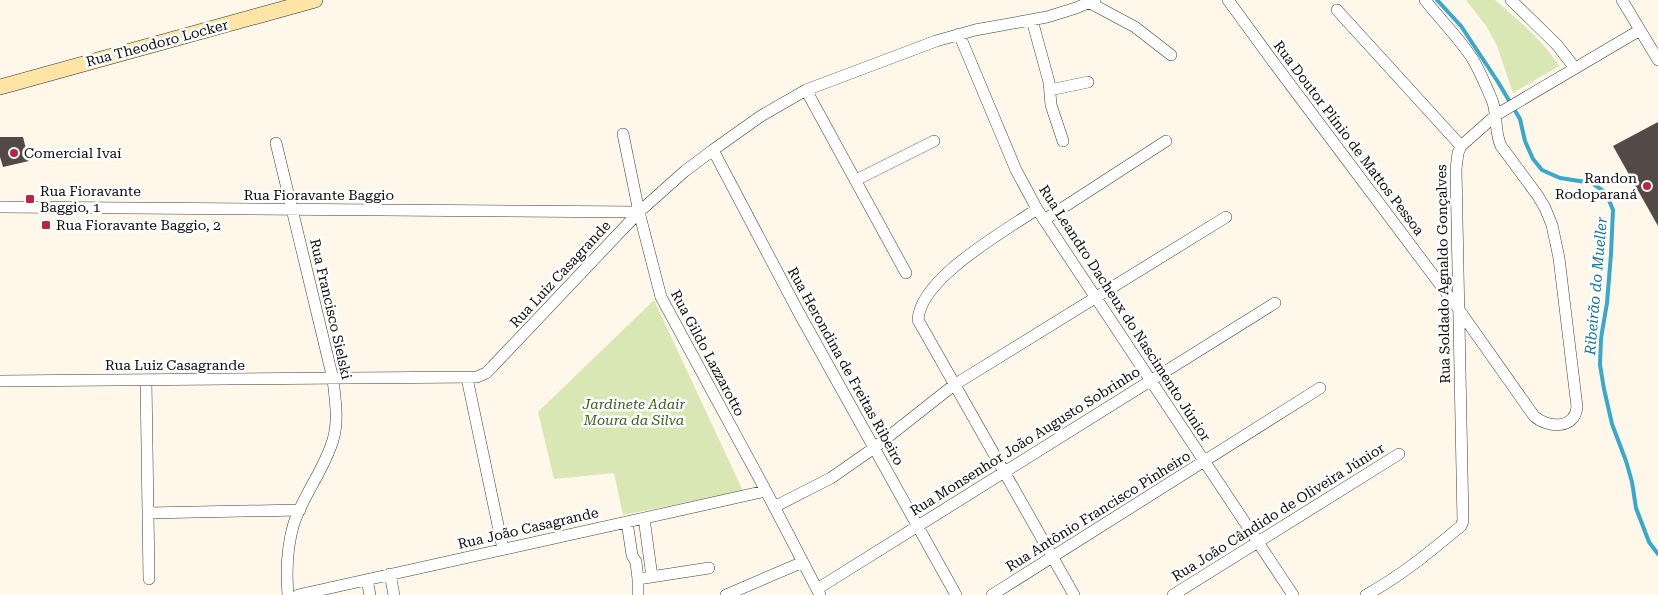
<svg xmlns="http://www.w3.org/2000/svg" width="1658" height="595" viewBox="0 0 1658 595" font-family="'Roboto Serif',serif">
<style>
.green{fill:#d8e7b4}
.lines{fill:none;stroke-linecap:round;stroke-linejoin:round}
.stream{stroke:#37a9ca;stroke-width:4}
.building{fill:#534a48}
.street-casing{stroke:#3e3e3e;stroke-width:12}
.secondary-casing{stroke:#2d2d2d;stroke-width:16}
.street{stroke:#fff;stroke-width:11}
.secondary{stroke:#fee5a5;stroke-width:15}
.poi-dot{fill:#b82646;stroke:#fff;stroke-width:2}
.labels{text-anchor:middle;stroke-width:5;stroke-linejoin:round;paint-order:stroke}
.street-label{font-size:14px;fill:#0b0b0b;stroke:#fff}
.poi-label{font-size:14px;fill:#0b0b0b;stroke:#fff;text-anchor:start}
.park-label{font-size:14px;font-style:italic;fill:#37611d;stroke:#fff}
.water-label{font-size:15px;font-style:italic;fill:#177799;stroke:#fff}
</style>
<rect width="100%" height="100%" fill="#fff7e9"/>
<path class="green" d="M 1466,0 L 1495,0 C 1518,20 1543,40 1559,66 L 1513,93 L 1497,46 L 1487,27 Z
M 654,300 L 743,491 L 623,515 L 614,473 L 554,479 L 538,412 Z"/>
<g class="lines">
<path class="stream" d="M 1437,0 L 1461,26 L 1498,82 L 1520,119 L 1525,141 L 1533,159 L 1542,170 L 1560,178 L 1592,183 L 1606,193 L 1613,210 L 1611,254 L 1607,303 L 1601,338 L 1600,365 L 1604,389 L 1612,424 L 1626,461 L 1632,482 L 1636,508 L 1649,542 L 1658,554"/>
</g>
<path class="building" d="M 1658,122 L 1658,226 L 1613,146 Z
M 0,137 L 23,137 L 29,161 L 3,167 L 0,157 Z"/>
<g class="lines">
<defs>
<path id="street" d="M 1228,0 L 1274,63 L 1457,307 L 1534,416 C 1547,428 1575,430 1577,407 L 1559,258 L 1552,225 L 1545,208 L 1538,196 L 1501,146 C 1494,131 1498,115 1492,100 C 1486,86 1480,71 1472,58 C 1458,37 1440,19 1425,0
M 1511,0 L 1557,45 L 1575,68
M 1622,0 L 1658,60
M 1090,3 L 1135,27 L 1171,55
M 1337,10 L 1461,146
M 1032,20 L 1049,82 L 1051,105 L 1063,141
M 959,34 L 1016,170 L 1037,209 L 1293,595
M 806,90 L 906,273
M 1050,90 L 1088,82
M 623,134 L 639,212 L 661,297 L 766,491 L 820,595
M 276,143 L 333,379 C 335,399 339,420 333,440 C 324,470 304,494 294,523 C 287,546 286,571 288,595
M 713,150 L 799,313 L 956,595
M 856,180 L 934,141
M 0,207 L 639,212
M 1037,209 C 1005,231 920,278 918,320 L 1074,595
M 1044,220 L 1166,141
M 467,378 L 503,549
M 146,380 L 149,579
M 0,381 L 477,377 L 486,373 L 493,366 L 639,212 L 685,171 L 713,150 L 761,116 L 806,90 L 936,41 L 975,30 L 1047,17 L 1076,8 L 1095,0
M 774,507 L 831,478 L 874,448 L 954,385 L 1226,217
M 148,513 L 300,510
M 644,518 L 652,577
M 627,522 L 632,555 L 636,562 L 638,579 L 638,595
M 390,574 L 394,595
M 638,579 L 709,568
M 367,580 L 370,595
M 817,589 L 1275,303
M 298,595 L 766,491
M 726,595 L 803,562
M 992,595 L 1320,388
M 1173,595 L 1399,454
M 1366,595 C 1401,576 1431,551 1461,526 L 1463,521 L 1456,169 L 1458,153 L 1461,146 L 1496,115 L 1640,30"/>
<path id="secondary" d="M 0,87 L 315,0"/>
</defs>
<use href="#street" class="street-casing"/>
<use href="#secondary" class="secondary-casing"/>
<use href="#street" class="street"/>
<use href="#secondary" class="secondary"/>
</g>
<g class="poi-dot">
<circle cx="14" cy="153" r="5"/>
<circle cx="1647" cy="186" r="5"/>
<rect x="25" y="194" width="10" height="10" rx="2.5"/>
<rect x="41" y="220" width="10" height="10" rx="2.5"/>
</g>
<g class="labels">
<g class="street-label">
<text transform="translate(157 43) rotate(-15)" y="5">Rua Theodoro Locker</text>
<text transform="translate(1349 138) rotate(53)" y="5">Rua Doutor Plínio de Mattos Pessoa</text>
<text x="319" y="200">Rua Fioravante Baggio</text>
<text transform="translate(560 274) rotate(-47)" y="5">Rua Luiz Casagrande</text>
<text transform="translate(1443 274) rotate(-91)" y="5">Rua Soldado Agnaldo Gonçalves</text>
<text transform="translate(331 309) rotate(77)" y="5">Rua Francisco Sielski</text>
<text transform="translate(1125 313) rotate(57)" y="5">Rua Leandro Dacheux do Nascimento Júnior</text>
<text transform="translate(708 353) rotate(62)" y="5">Rua Gildo Lazzarotto</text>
<text x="175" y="370">Rua Luiz Casagrande</text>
<text transform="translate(846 366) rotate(61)" y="5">Rua Herondina de Freitas Ribeiro</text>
<text transform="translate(1025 441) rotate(-32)" y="5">Rua Monsenhor João Augusto Sobrinho</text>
<text transform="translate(1098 511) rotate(-32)" y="5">Rua Antônio Francisco Pinheiro</text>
<text transform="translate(1278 512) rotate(-32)" y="5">Rua João Cândido de Oliveira Júnior</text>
<text transform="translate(528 528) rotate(-13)" y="5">Rua João Casagrande</text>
</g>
<g class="poi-label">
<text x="24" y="158">Comercial Ivaí</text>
<text x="1637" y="183" text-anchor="end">Randon<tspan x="1637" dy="16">Rodoparaná</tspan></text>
<text x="40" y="196">Rua Fioravante<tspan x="40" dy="16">Baggio, 1</tspan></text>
<text x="56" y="230">Rua Fioravante Baggio, 2</text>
</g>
<g class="park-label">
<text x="634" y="409">Jardinete Adair<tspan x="634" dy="16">Moura da Silva</tspan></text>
</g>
<g class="water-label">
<text transform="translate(1596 286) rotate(-85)" y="5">Ribeirão do Mueller</text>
</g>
</g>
</svg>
